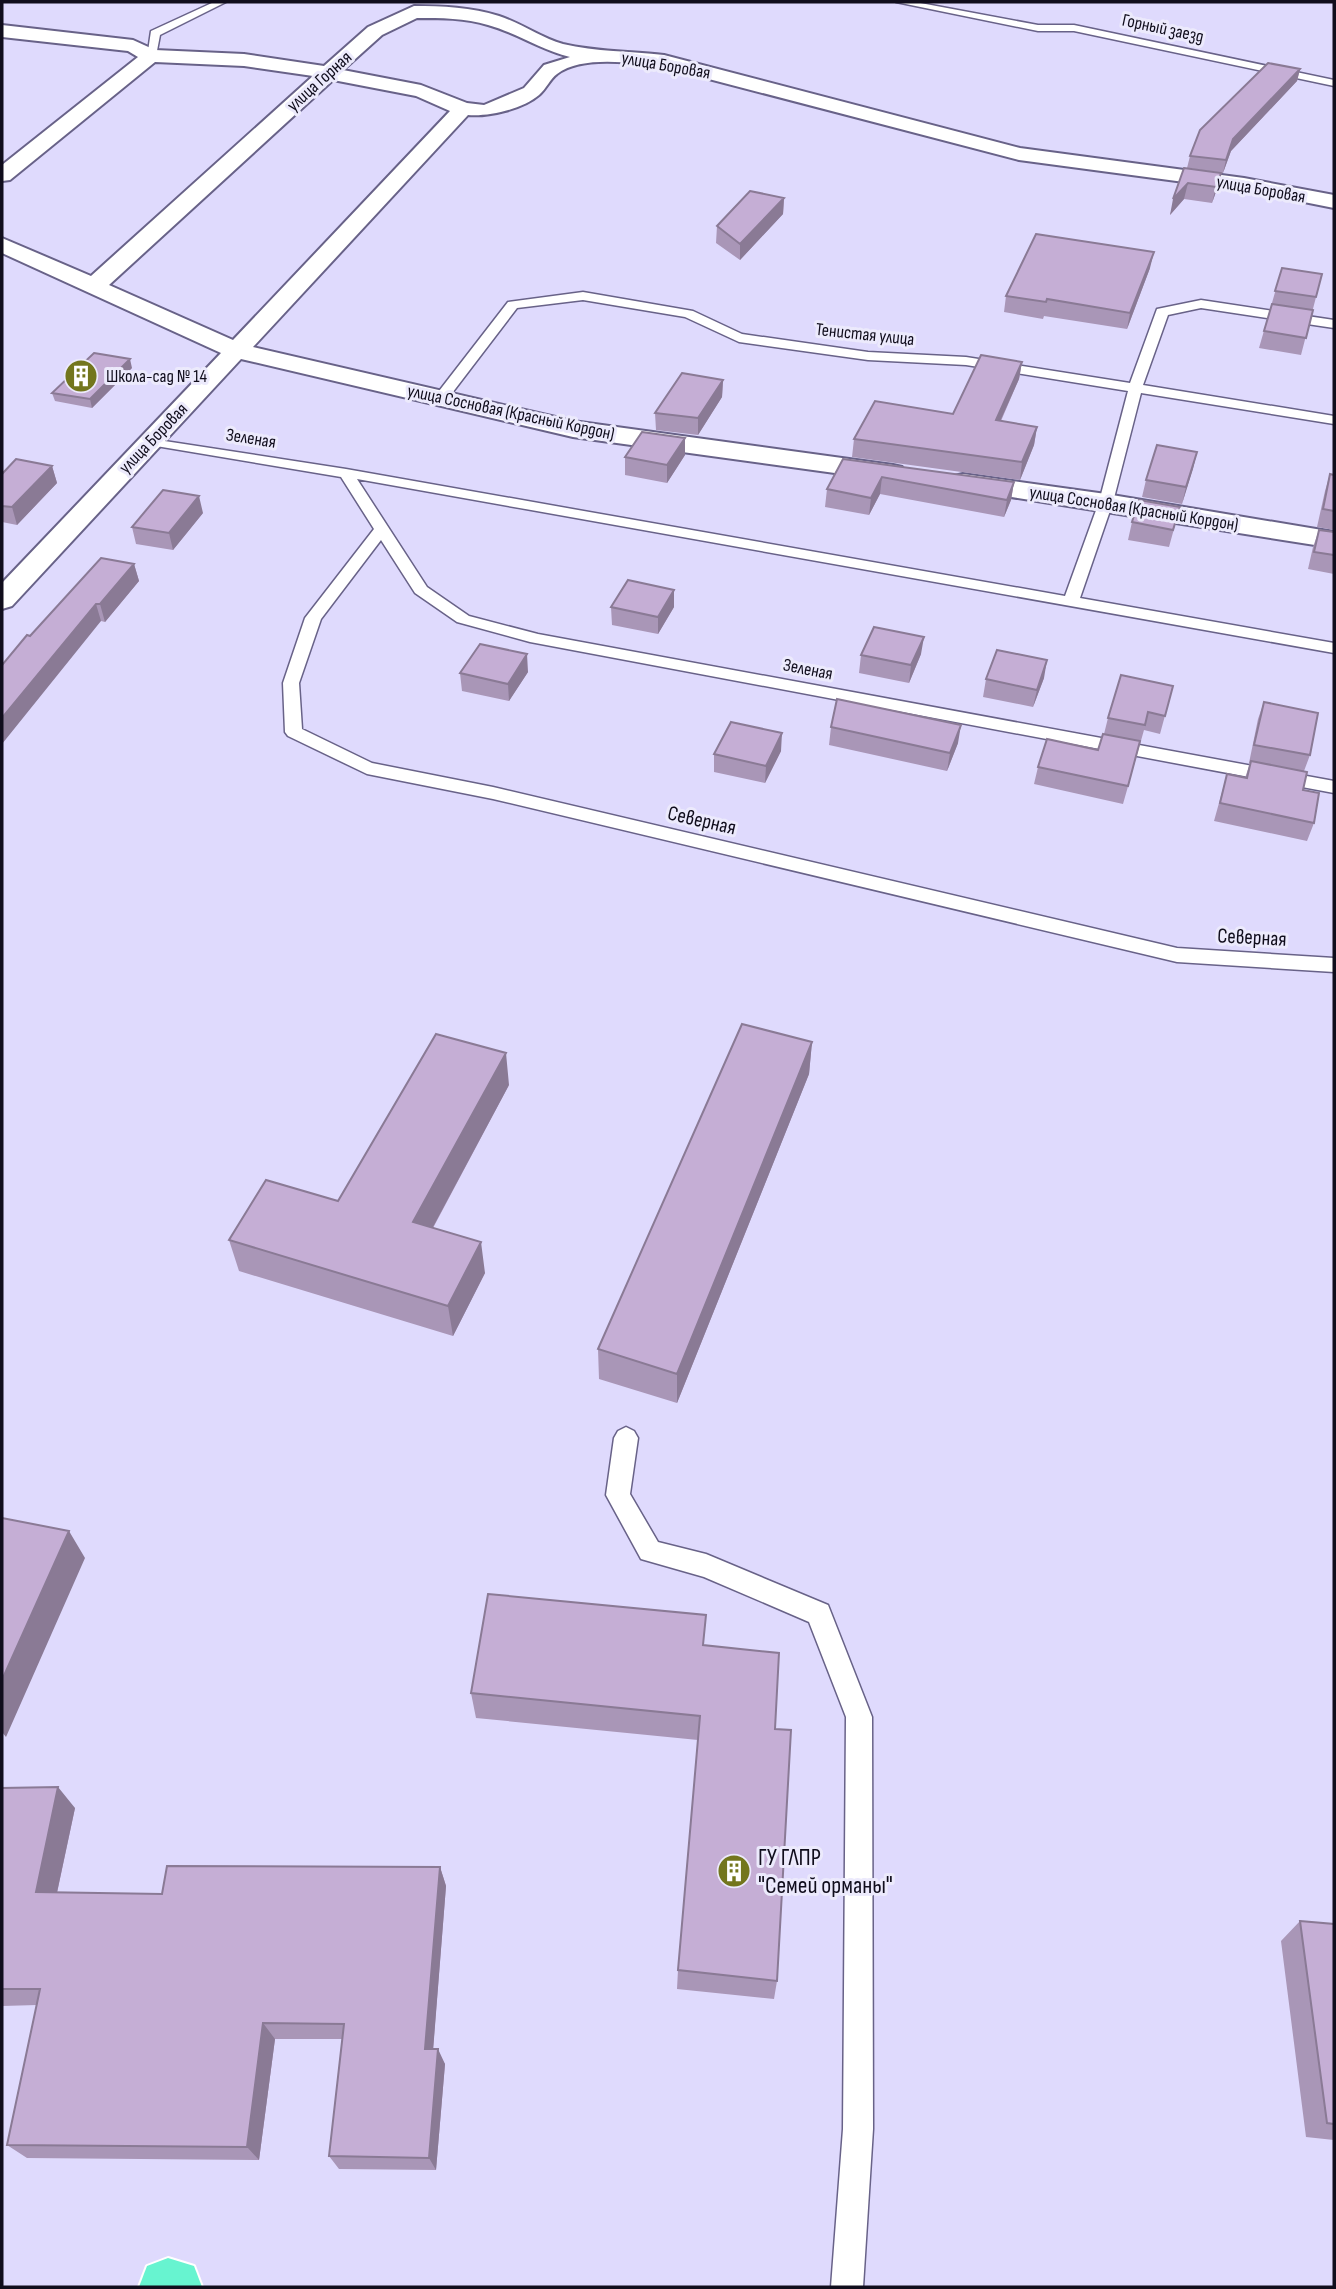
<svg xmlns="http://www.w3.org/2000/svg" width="1336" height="2289" viewBox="0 0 1336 2289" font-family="'Sofia Sans Condensed',sans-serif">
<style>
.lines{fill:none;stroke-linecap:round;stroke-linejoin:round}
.service-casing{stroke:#686288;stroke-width:3}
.minor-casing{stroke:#686288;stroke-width:4}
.trunk-casing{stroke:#fff;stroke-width:4}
.service{fill:#fff;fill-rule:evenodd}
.minor{fill:#fff;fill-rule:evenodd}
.trunk{fill:#67f4d0;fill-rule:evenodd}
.wall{fill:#a996b7}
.shaded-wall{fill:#8a7a95}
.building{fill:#c5aed5;stroke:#8a7a95;stroke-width:2}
.labels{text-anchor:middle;stroke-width:6;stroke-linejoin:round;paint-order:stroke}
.far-street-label{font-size:18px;fill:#100d1c;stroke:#eceafc}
.far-poi-label{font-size:18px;fill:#100d1c;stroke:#eceafc;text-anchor:start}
.street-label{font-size:21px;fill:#100d1c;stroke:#eceafc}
.near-poi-label{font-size:24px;fill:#100d1c;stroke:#eceafc;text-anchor:start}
</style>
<rect width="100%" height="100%" fill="#dfdafd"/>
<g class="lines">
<defs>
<path id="service" d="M 214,2 L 226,2 L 160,35 L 156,56 L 147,58 L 151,31 Z
M 896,2 L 915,2 L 1038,25 L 1074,25 L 1334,80 L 1334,86 L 1074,31 L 1038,31 Z
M 583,292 L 693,311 L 742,334 L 868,352 L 966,357 L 1130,383 L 1157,309 L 1201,300 L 1334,320 L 1334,328 L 1201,308 L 1168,315 L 1143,385 L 1334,416 L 1334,424 L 1141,393 L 1113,502 L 1080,598 L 1334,643 L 1334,653 L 357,479 L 427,587 L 469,616 L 538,634 L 1334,781 L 1334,793 L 530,642 L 457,622 L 415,593 L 381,540 L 321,619 L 299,683 L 302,729 L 372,763 L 493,787 L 1177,948 L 1334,958 L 1334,972 L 1177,962 L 493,799 L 367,774 L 288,736 L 285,732 L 283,683 L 305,618 L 374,529 L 341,477 L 150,445 L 145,444 L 145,438 L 346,469 L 1065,596 L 1099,502 L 1128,391 L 966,365 L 868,360 L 739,342 L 685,317 L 583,300 L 517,308 L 446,401 L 436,401 L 436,395 L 508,302 Z
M 626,1427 L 634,1431 L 638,1438 L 630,1494 L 658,1542 L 706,1554 L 828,1605 L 872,1717 L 873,2129 L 863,2287 L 831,2287 L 843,2129 L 846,1717 L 809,1622 L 704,1577 L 641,1559 L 606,1495 L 614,1438 L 618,1431 Z"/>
<path id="minor" d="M 414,6 C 442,6 472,7 499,16 C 521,23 541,38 563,44 C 596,52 630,51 664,55 L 1020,148 L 1244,178 L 1334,195 L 1334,208 L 1244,190 L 1019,160 L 663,67 C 634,63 582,55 557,74 C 550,79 546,89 539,95 C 523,109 488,117 468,115 L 253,347 L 573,421 L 893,465 L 902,467 L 906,473 L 902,479 L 893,481 L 573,437 L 241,359 L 12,606 L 2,609 L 2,583 L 221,353 L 2,253 L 2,238 L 91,276 L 313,76 L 244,66 L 155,62 L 10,180 L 2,181 L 2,165 L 138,57 L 128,51 L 2,37 L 2,25 L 133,40 L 155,50 L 244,54 L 324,66 L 368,27 ZM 417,18 C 441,18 465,18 488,25 C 517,33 541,50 570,57 L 544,65 L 524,88 L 484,105 L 467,103 L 421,85 L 343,70 L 382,35 ZM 333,80 L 416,96 L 450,111 L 233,340 L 109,285 Z
M 963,474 L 1106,494 L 1334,532 L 1334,548 L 954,488 L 950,482 L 954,476 Z"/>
<path id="trunk" d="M 168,2258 L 194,2266 L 202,2287 L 139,2287 L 147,2266 Z"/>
</defs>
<use href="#service" class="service-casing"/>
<use href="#minor" class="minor-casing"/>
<use href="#trunk" class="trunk-casing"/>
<use href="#service" class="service"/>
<use href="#minor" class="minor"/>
<use href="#trunk" class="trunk"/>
</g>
<path class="wall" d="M 1300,69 L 1297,81 L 1231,151 L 1223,173 L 1187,168 L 1190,156 Z
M 1184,168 L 1221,173 L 1217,189 L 1212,203 L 1184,199 L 1170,215 Z
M 784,198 L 783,214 L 740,260 L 716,243 L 717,226 Z
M 1150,268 L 1127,329 L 1044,316 L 1043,319 L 1004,312 L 1006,296 Z
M 1282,268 L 1322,274 L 1301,355 L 1259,348 Z
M 1022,362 L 1019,379 L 1001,421 L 1037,427 L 1034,445 L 1020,480 L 852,457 L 854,439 L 953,414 Z
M 132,368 L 92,408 L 55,401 L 52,393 Z
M 723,380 L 722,397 L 698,435 L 656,430 L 655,413 Z
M 1197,452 L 1182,504 L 1142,497 L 1146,480 Z
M 685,455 L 667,483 L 625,475 L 625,457 Z
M 843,459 L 1014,482 L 1011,500 L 1004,517 L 880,494 L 869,515 L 825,507 L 827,489 Z
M 52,466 L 57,483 L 17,525 L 2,522 L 2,474 Z
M 1330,474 L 1334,475 L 1334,530 L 1317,527 L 1325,491 Z
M 1180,507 L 1169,547 L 1128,540 L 1132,522 Z
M 203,513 L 173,550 L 136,544 L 132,527 Z
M 1319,530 L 1334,532 L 1334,574 L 1308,569 L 1313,547 Z
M 134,564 L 139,581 L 105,622 L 101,621 L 30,636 Z
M 611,607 L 674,607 L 658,634 L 612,625 Z
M 921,654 L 909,683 L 859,673 L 861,655 Z
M 528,672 L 509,701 L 462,691 L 460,673 Z
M 1044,678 L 1033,707 L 983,697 L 986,679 Z
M 1173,686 L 1160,734 L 1144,730 L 1123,804 L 1034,784 L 1038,767 L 1098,750 L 1104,734 L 1108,718 Z
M 1264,702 L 1310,755 L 1304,771 L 1303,790 L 1314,823 L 1307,841 L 1214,821 L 1227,774 L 1245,778 L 1250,763 L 1249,763 L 1258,719 Z
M 831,727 L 958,743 L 947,771 L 829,745 Z
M 781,751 L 765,783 L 714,772 L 714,754 Z
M 812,1042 L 809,1074 L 677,1403 L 599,1379 L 598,1349 Z
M 509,1085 L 433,1228 L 485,1273 L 453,1336 L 239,1271 L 229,1240 L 338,1201 Z
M 704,1646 L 775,1729 L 777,1981 L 774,1999 L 677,1989 L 678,1970 L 698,1740 L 476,1718 L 471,1693 Z
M 2,1788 L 75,1808 L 57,1893 L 162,1894 L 440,1867 L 446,1886 L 433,2049 L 445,2064 L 436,2170 L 339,2169 L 329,2156 L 342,2039 L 275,2039 L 259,2160 L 27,2158 L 7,2145 L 37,2005 L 2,2006 Z
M 1300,1921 L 1334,1924 L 1334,2140 L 1306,2137 L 1281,1941 Z"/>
<path class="shaded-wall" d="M 1300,69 L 1297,81 L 1231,151 L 1223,173 L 1226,160 L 1233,139 Z
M 1221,173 L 1217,189 L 1212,203 L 1216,187 Z
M 1188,183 L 1184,199 L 1170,215 L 1173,199 Z
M 784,198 L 783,214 L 740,260 L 740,244 Z
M 1154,252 L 1150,268 L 1127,329 L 1130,313 Z
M 130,359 L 132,368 L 92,408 L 90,399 Z
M 1022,362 L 1019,379 L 993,437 L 996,420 Z
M 723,380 L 722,397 L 698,435 L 698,418 Z
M 1037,427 L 1034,445 L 1020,480 L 1022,462 Z
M 685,438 L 685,455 L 667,483 L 667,465 Z
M 1197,452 L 1193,469 L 1182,504 L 1186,487 Z
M 52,466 L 57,483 L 17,525 L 12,507 Z
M 882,477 L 880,494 L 869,515 L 871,498 Z
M 1014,482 L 1011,500 L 1004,517 L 1007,500 Z
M 199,496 L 203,513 L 173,550 L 169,533 Z
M 134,564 L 139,581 L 105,622 L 100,604 Z
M 674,590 L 674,607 L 658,634 L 658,617 Z
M 96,604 L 101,621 L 2,744 L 2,718 Z
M 924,637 L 921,654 L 909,683 L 911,665 Z
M 527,654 L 528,672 L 509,701 L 508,684 Z
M 1047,660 L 1044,678 L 1033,707 L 1037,690 Z
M 961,725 L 958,743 L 947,771 L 950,753 Z
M 782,733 L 781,751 L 765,783 L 766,766 Z
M 812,1042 L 809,1074 L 677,1403 L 677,1374 Z
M 506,1053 L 509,1085 L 419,1253 L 413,1222 Z
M 481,1242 L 485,1273 L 453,1336 L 448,1306 Z
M 69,1531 L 85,1558 L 6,1737 L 2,1732 L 2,1680 Z
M 58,1787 L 75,1808 L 53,1911 L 36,1892 Z
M 440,1867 L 446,1886 L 432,2064 L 425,2049 Z
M 263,2023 L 275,2039 L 259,2160 L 247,2147 Z
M 438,2049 L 445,2064 L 436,2170 L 429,2158 Z"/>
<path class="building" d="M 1268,63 L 1300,69 L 1233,139 L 1226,160 L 1190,156 L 1200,130 Z
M 1184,168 L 1221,173 L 1216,187 L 1188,183 L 1173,199 Z
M 750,191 L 784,198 L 740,244 L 717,226 Z
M 1036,234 L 1154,252 L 1130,313 L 1047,299 L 1046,302 L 1006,296 Z
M 1282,268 L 1322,274 L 1316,297 L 1275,291 Z
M 1272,304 L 1313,310 L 1306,338 L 1264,331 Z
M 94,353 L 130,359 L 90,399 L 52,393 Z
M 981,355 L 1022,362 L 996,420 L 1037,427 L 1022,462 L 854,439 L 875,401 L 953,414 Z
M 682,373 L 723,380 L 698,418 L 655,413 Z
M 642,432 L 685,438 L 667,465 L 625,457 Z
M 1157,445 L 1197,452 L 1186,487 L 1146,480 Z
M 16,459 L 52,466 L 12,507 L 2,506 L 2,474 Z
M 843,459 L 1014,482 L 1007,500 L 882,477 L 871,498 L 827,489 Z
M 1330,474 L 1334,475 L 1334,511 L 1323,509 Z
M 163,490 L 199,496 L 169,533 L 132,527 Z
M 1139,500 L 1180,507 L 1173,530 L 1132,522 Z
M 1319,530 L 1334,532 L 1334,555 L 1314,552 Z
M 101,558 L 134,564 L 100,604 L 96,604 L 2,718 L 2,665 L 27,635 L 30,636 Z
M 628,580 L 674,590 L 658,617 L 611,607 Z
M 874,627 L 924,637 L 911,665 L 861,655 Z
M 480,644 L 527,654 L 508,684 L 460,673 Z
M 997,650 L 1047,660 L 1037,690 L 986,679 Z
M 1121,675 L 1173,686 L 1165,716 L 1148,712 L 1145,725 L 1108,718 Z
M 837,699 L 961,725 L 950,753 L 831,727 Z
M 1264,702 L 1318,713 L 1310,755 L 1254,745 Z
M 731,722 L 782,733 L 766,766 L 714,754 Z
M 1103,734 L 1140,741 L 1128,786 L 1038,767 L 1047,739 L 1098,750 Z
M 1251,761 L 1307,772 L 1303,790 L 1319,793 L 1314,823 L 1220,803 L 1227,774 L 1247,778 Z
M 742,1024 L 812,1042 L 677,1374 L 598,1349 Z
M 436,1034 L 506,1053 L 413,1222 L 481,1242 L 448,1306 L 229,1240 L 266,1180 L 338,1201 Z
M 2,1518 L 69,1531 L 2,1680 Z
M 488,1594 L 706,1615 L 703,1645 L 779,1653 L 775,1729 L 791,1730 L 777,1981 L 678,1970 L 700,1716 L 471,1693 Z
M 58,1787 L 36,1892 L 162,1894 L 167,1866 L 440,1867 L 425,2049 L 438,2049 L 429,2158 L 329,2156 L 344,2024 L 263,2023 L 247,2147 L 7,2145 L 40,1989 L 2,1989 L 2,1788 Z
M 1300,1921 L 1334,1924 L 1334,2124 L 1327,2123 Z"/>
<defs>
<symbol id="building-disc" viewBox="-11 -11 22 22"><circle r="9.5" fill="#73761d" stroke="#eceafc"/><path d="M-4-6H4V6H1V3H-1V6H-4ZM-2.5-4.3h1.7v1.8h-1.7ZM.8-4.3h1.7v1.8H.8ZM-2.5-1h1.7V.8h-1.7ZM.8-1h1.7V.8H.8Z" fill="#fff"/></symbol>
</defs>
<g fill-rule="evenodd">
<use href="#building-disc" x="62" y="357" width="38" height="38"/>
<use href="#building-disc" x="715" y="1852" width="38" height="38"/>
</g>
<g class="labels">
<g class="far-street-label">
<text transform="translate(1163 28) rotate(12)" y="6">Горный заезд</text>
<text transform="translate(666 65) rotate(10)" y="6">улица Боровая</text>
<text transform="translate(319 81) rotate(-42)" y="6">улица Горная</text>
<text transform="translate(1261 189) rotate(10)" y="6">улица Боровая</text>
<text transform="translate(865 334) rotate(6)" y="6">Тенистая улица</text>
<text transform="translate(511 412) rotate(12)" y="6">улица Сосновая (Красный Кордон)</text>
<text transform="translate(153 438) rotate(-46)" y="6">улица Боровая</text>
<text transform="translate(251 438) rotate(9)" y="6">Зеленая</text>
<text transform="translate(1134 508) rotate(9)" y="6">улица Сосновая (Красный Кордон)</text>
<text transform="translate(808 669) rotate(11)" y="6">Зеленая</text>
</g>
<g class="far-poi-label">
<text x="106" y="382">Школа-сад № 14</text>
</g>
<g class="street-label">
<text transform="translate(702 820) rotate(13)" y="7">Северная</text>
<text transform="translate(1252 937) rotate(3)" y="7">Северная</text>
</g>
<g class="near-poi-label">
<text x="758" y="1865">ГУ ГЛПР<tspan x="758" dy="28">"Семей орманы"</tspan></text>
</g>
</g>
<rect width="1336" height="2289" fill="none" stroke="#100d1c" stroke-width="7"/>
</svg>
